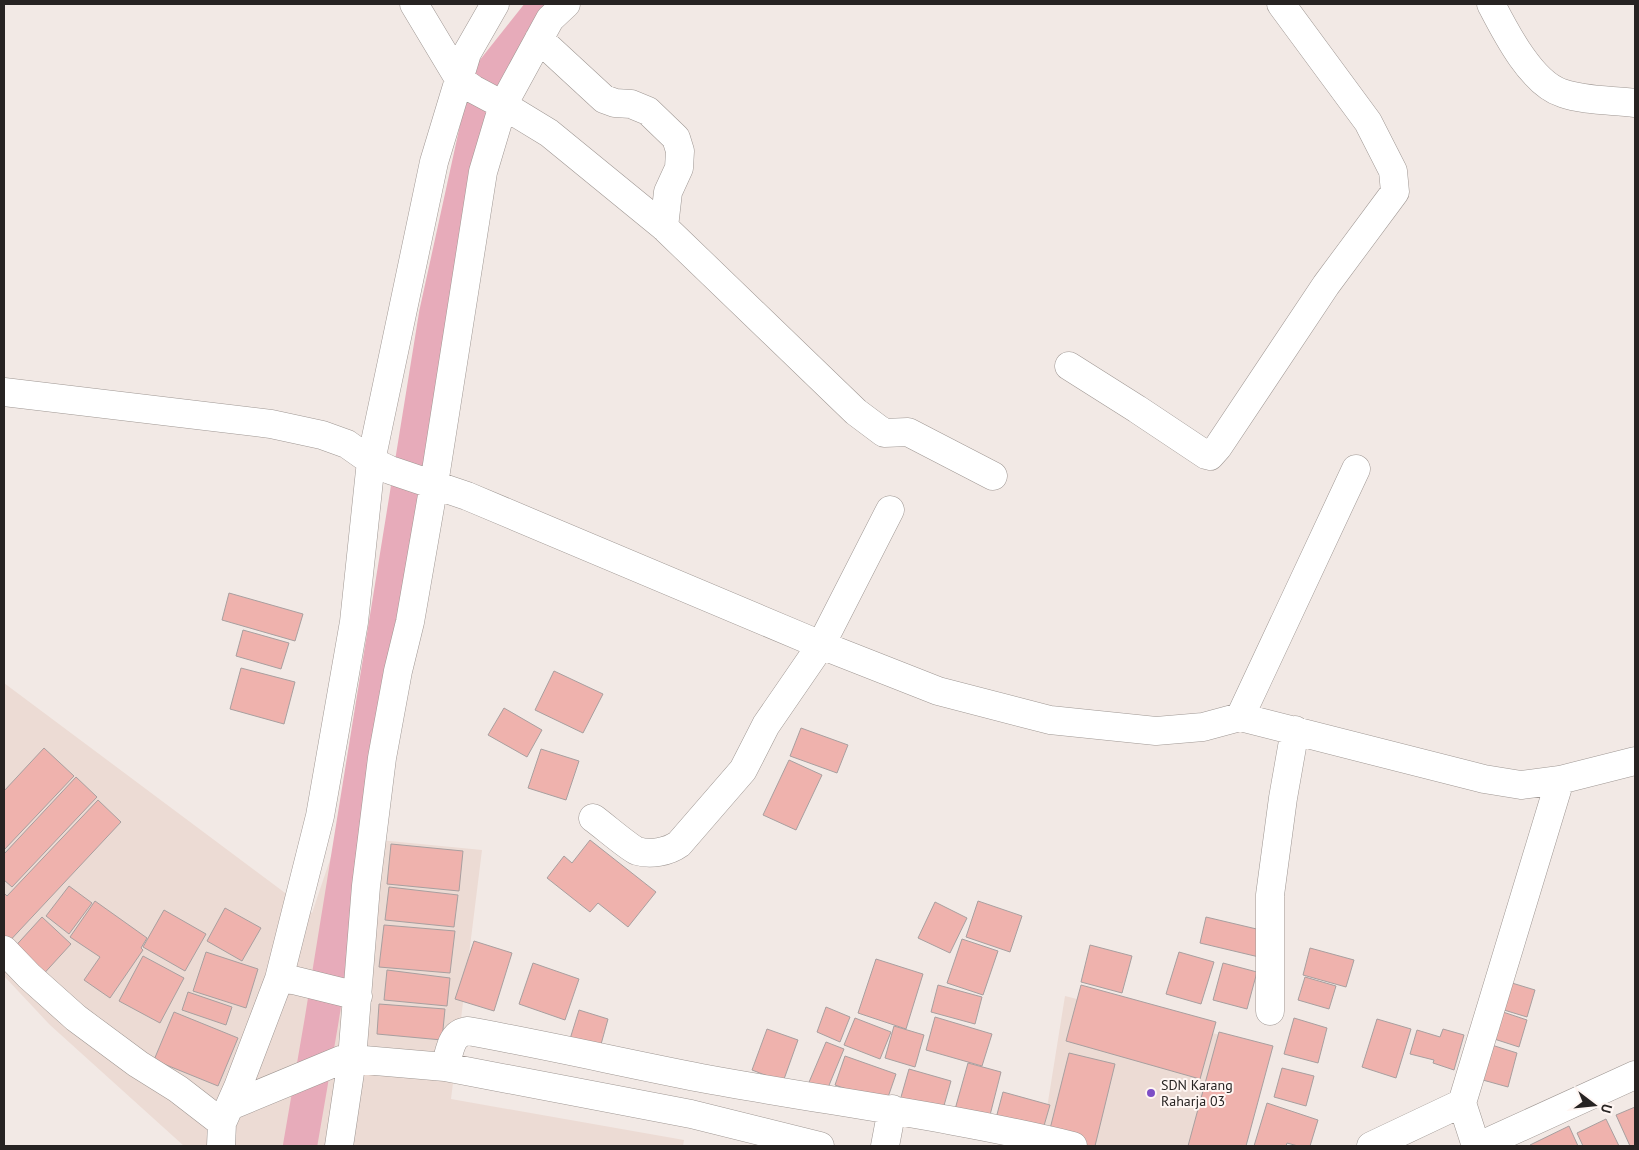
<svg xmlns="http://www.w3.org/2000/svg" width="1639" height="1150" viewBox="0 0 1639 1150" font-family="'PT Sans',sans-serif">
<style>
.built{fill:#ecdbd4}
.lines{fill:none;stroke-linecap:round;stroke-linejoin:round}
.canal{stroke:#e7abba;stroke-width:34}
.building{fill:#efb2ad;stroke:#a89f9f}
.minor-casing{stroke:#9f9793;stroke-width:29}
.minor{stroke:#fff;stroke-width:28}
.poi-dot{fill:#7d4ec6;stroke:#fff6f3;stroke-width:2}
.labels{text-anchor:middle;stroke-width:4;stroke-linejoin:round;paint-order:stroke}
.poi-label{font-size:14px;fill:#272322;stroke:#fff6f3;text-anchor:start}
</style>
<rect width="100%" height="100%" fill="#f2e9e5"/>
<path class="built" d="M 4,683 L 312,913 L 338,836 L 482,850 L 451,1099 L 684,1140 L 683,1146 L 184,1146 L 50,1025 L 4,976 Z
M 1065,996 L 1264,1046 L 1239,1146 L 1087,1146 L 1042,1139 Z"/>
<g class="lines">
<path class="canal" d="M 300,1146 L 321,1024 L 436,314 L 488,77 L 546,4"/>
</g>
<path class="building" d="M 229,593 L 303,614 L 295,641 L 222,620 Z
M 243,630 L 289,643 L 281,669 L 236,656 Z
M 241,668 L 295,682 L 284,724 L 230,709 Z
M 554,671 L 603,694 L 583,733 L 535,710 Z
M 504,708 L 542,730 L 527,757 L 488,735 Z
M 801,728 L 848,745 L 837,773 L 790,756 Z
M 44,748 L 74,776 L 4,850 L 4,791 Z
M 541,749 L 579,761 L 566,800 L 528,788 Z
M 789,760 L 822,775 L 796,830 L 763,815 Z
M 76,777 L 97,797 L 12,887 L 4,880 L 4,854 Z
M 98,800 L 121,822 L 4,947 L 4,893 L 7,896 Z
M 590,840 L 656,892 L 628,927 L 598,903 L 590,912 L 547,878 L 564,856 L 572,863 Z
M 391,844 L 463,851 L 459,891 L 387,884 Z
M 69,886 L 92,903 L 69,934 L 46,916 Z
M 389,887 L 458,895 L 454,927 L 385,920 Z
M 95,901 L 147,938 L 141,948 L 143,950 L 110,998 L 84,980 L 100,957 L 70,937 Z
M 978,901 L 1022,916 L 1010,952 L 966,937 Z
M 935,902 L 967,918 L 950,953 L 918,938 Z
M 225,908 L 261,928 L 242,961 L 207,941 Z
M 164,910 L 206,934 L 185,971 L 143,947 Z
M 42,917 L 71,944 L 39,979 L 10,952 Z
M 1206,917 L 1265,931 L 1259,957 L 1200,943 Z
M 384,925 L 455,931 L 450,973 L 379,967 Z
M 962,939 L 998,951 L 983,995 L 947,983 Z
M 474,941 L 512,953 L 494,1011 L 455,999 Z
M 1090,945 L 1132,956 L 1122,993 L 1081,982 Z
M 1310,948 L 1354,960 L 1346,987 L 1303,975 Z
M 206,952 L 258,969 L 246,1008 L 193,991 Z
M 1179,952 L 1214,962 L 1201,1004 L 1166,994 Z
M 143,956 L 184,978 L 160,1023 L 119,1001 Z
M 876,959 L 923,974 L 906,1029 L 858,1013 Z
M 533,963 L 579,979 L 565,1020 L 519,1004 Z
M 1223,963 L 1257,972 L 1247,1009 L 1213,1000 Z
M 387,970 L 450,978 L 447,1006 L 384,1000 Z
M 1305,977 L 1336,986 L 1329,1009 L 1298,1000 Z
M 1502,980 L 1535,990 L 1527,1017 L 1494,1007 Z
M 938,985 L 982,997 L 975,1024 L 931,1012 Z
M 1081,985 L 1216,1022 L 1200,1079 L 1066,1041 Z
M 188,992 L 232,1007 L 226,1025 L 182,1010 Z
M 379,1004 L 445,1009 L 442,1040 L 377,1034 Z
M 826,1007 L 850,1017 L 840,1042 L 817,1032 Z
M 1494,1009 L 1527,1020 L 1519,1047 L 1485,1036 Z
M 579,1010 L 608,1019 L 600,1048 L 570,1039 Z
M 174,1012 L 238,1038 L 218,1086 L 154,1060 Z
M 935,1017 L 992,1034 L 982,1066 L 926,1050 Z
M 855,1018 L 891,1032 L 880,1059 L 844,1045 Z
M 1294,1018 L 1327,1028 L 1318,1063 L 1284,1054 Z
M 1377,1019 L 1411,1029 L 1396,1078 L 1362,1067 Z
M 894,1026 L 924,1035 L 915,1067 L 885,1058 Z
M 767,1029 L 798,1040 L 783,1082 L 752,1070 Z
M 1443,1029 L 1464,1035 L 1454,1070 L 1433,1063 L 1434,1060 L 1410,1054 L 1417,1030 L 1440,1037 Z
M 1219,1032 L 1273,1046 L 1246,1146 L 1188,1146 Z
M 826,1042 L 844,1049 L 825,1095 L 807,1087 Z
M 1482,1042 L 1517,1053 L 1508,1087 L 1472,1077 Z
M 1069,1053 L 1115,1064 L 1095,1146 L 1087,1146 L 1048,1137 Z
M 845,1056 L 896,1074 L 886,1103 L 835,1085 Z
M 968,1063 L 1001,1072 L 988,1123 L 954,1113 Z
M 1282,1068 L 1314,1076 L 1306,1106 L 1274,1097 Z
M 909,1069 L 951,1081 L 941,1116 L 899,1104 Z
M 1003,1092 L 1050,1105 L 1041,1136 L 995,1122 Z
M 1267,1103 L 1318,1120 L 1310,1146 L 1298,1146 L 1287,1143 L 1286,1146 L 1254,1146 Z
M 1635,1107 L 1635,1146 L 1630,1146 L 1616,1115 Z
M 1606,1119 L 1619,1146 L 1583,1146 L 1577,1133 Z
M 1569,1126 L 1578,1146 L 1531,1146 L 1530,1145 Z"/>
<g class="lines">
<defs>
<path id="minor" d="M 414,4 L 459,79 L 473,89 L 503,105 L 549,133 L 664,227 L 856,412 L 884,433 L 908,432 L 993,476
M 1491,4 C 1505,31 1531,83 1562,93 C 1585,101 1611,100 1635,103
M 539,39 L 604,99 L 615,103 L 631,104 L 648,111 L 676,138 L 680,151 L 679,168 L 668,192 L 664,227
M 1069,366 L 1137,409 L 1206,455 L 1210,456 L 1218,447 L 1326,285 L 1395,192 L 1393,171 L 1368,122 L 1281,4
M 4,392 L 271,424 L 322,435 L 347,444 L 371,461 L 390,470 L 467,496 L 821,645 L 938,691 L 1050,720 L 1156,731 L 1203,727 L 1240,717 L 1484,779 L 1521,785 L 1560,780 L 1635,761
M 1240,717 L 1356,469
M 593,818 C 603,825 628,847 637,851 C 650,855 668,852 679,844 L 743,770 L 766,725 L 821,645 L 890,510
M 4,950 L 29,976 L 76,1018 L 138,1064 L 178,1089 L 222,1123
M 279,979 L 293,980 L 358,996
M 1270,1011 L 1270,895 L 1283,798 L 1295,730
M 445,1067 C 450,1052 450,1033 468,1031 C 546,1045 624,1063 701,1078 C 825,1101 950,1116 1073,1146
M 230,1106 L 341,1060 L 352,1059 L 445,1067 L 691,1114 L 820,1146
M 221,1146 L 222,1123 L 238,1087 L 279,979 L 320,816 L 354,622 L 371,461 L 434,162 L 467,53 L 495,4
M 339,1146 L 352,1059 L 366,886 L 382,758 L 398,671 L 410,622 L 434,484 L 483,172 L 503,105 L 550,19 L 566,4
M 885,1146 L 892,1109
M 1371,1146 L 1462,1103
M 1476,1146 L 1462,1103 L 1560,780
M 1479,1146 L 1635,1075"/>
</defs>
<use href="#minor" class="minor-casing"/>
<use href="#minor" class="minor"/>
</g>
<circle class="poi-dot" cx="1151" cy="1093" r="5"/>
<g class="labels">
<g class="poi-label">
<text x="1161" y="1090">SDN Karang<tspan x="1161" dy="16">Raharja 03</tspan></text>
</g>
</g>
<rect width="1639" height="1150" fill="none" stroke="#272322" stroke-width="10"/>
<g transform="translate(1594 1105) rotate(106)" stroke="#fff6f3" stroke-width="4" paint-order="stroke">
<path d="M0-4L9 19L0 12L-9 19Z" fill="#272322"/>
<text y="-8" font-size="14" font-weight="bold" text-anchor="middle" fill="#272322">U</text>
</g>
</svg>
